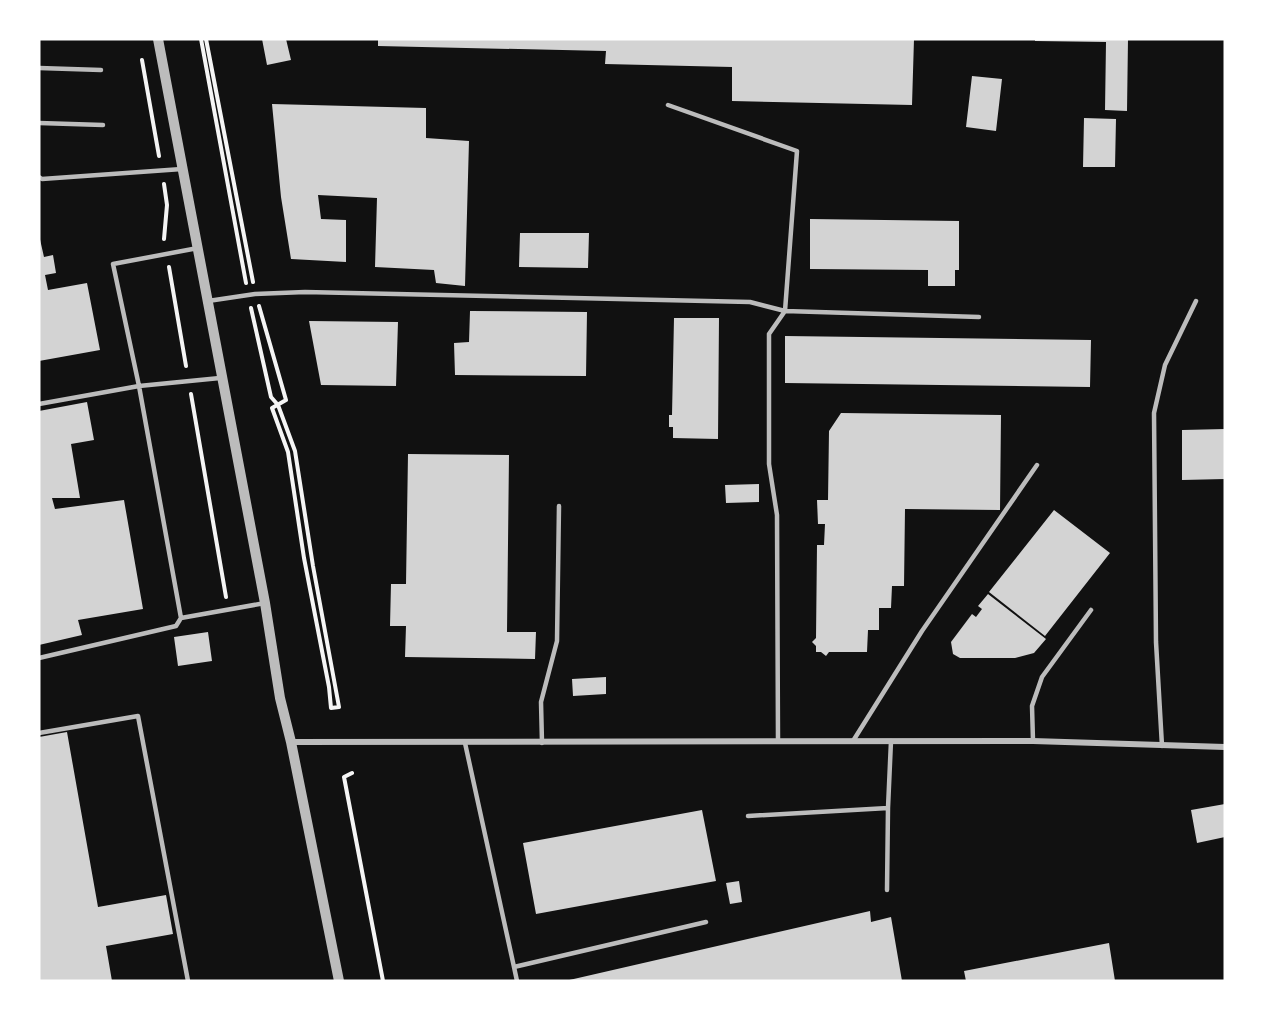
<svg xmlns="http://www.w3.org/2000/svg" width="1264" height="1020" viewBox="0 0 1264 1020" font-family="Montserrat,sans-serif">
<style>
.building{fill:#d3d3d3}
.lines{fill:none;stroke-linecap:round;stroke-linejoin:round}
.path{stroke:#f5f5f5;stroke-width:4}
.service{stroke:#bcbcbc;stroke-width:4.5}
.minor{stroke:#bcbcbc;stroke-width:6}
.tertiary{stroke:#bcbcbc;stroke-width:10}
</style>
<rect width="100%" height="100%" fill="#111"/>
<path class="building" d="M 262,39 L 286,39 L 291,60 L 267,65 Z
M 378,39 L 914,39 L 912,105 L 732,101 L 732,67 L 605,64 L 606,51 L 378,46 Z
M 1035,39 L 1128,39 L 1127,111 L 1105,110 L 1106,42 L 1035,41 Z
M 972,76 L 1002,79 L 996,131 L 966,127 Z
M 272,104 L 426,108 L 426,138 L 469,141 L 465,286 L 436,283 L 434,270 L 375,267 L 377,198 L 318,195 L 321,219 L 346,220 L 346,262 L 291,259 L 281,197 Z
M 1084,118 L 1116,119 L 1115,167 L 1083,167 Z
M 810,219 L 959,221 L 959,270 L 955,270 L 955,286 L 928,286 L 928,270 L 810,269 Z
M 520,233 L 589,233 L 588,268 L 519,267 Z
M 39,235 L 44,257 L 53,255 L 56,273 L 45,275 L 48,290 L 87,283 L 100,350 L 39,361 Z
M 470,311 L 587,312 L 586,376 L 455,375 L 454,343 L 469,342 Z
M 674,318 L 719,318 L 718,439 L 673,438 L 673,427 L 669,427 L 669,415 L 672,415 Z
M 309,321 L 398,322 L 396,386 L 321,385 Z
M 785,336 L 1091,340 L 1090,387 L 785,383 Z
M 87,402 L 94,440 L 71,444 L 80,498 L 52,498 L 55,509 L 124,500 L 143,609 L 78,620 L 82,635 L 39,645 L 39,411 Z
M 841,413 L 1001,415 L 1000,510 L 905,509 L 904,586 L 892,586 L 891,608 L 879,608 L 879,630 L 868,630 L 867,652 L 829,652 L 826,656 L 821,652 L 816,652 L 816,646 L 812,642 L 816,638 L 817,545 L 824,545 L 825,524 L 818,524 L 817,500 L 828,500 L 829,431 Z
M 1225,429 L 1225,479 L 1182,480 L 1182,430 Z
M 408,454 L 509,455 L 507,632 L 536,632 L 535,659 L 405,657 L 406,626 L 390,626 L 391,584 L 406,584 Z
M 759,484 L 759,502 L 726,503 L 725,485 Z
M 1054,510 L 1110,553 L 1045,636 L 989,592 Z
M 988,594 L 1046,639 L 1034,653 L 1015,658 L 960,658 L 953,654 L 951,642 L 972,614 L 976,617 L 982,609 L 978,606 Z
M 208,632 L 212,661 L 178,666 L 174,637 Z
M 606,677 L 606,694 L 573,696 L 572,679 Z
M 67,732 L 98,907 L 166,895 L 173,934 L 106,946 L 112,981 L 39,981 L 39,737 Z
M 1225,804 L 1225,837 L 1197,843 L 1191,810 Z
M 702,810 L 716,881 L 536,914 L 523,843 Z
M 739,881 L 742,902 L 730,904 L 726,883 Z
M 870,911 L 871,922 L 891,917 L 902,981 L 565,981 Z
M 1109,943 L 1115,981 L 966,981 L 964,971 Z"/>
<g class="lines">
<path class="path" d="M 201,39 L 246,283
M 206,39 L 253,282
M 142,60 L 159,156
M 164,184 L 167,205 L 164,239
M 169,267 L 186,366
M 251,308 L 271,397 L 278,405 L 295,451 L 313,566 L 339,707 L 331,708 L 329,687 L 304,558 L 288,452 L 272,408 L 286,400 L 259,306
M 191,394 L 226,597
M 352,773 L 344,777 L 383,981"/>
<path class="service" d="M 39,68 L 101,70
M 668,105 L 797,151 L 785,311 L 769,334 L 769,464 L 777,515 L 778,741
M 39,123 L 103,125
M 39,177 L 42,179 L 182,169
M 208,301 L 255,294 L 305,292 L 750,302 L 785,311 L 979,317
M 220,378 L 139,386 L 181,618 L 265,603
M 39,404 L 139,386 L 113,264 L 198,248
M 39,658 L 176,626 L 181,618
M 39,733 L 138,716 L 188,981
M 853,741 L 922,631 L 1037,465
M 1033,741 L 1032,706 L 1042,677 L 1091,610
M 465,743 L 514,967 L 706,922
M 542,743 L 541,702 L 557,641 L 559,506
M 1162,746 L 1156,642 L 1154,413 L 1165,365 L 1196,301
M 748,816 L 888,808
M 887,890 L 888,808 L 891,741
M 514,967 L 517,981"/>
<path class="minor" d="M 291,742 L 1033,741 L 1225,747"/>
<path class="tertiary" d="M 158,39 L 265,603 L 280,698 L 291,742 L 339,981"/>
</g>
<rect width="1264" height="1020" fill="none" stroke="#ffffff" stroke-width="81"/>
</svg>
